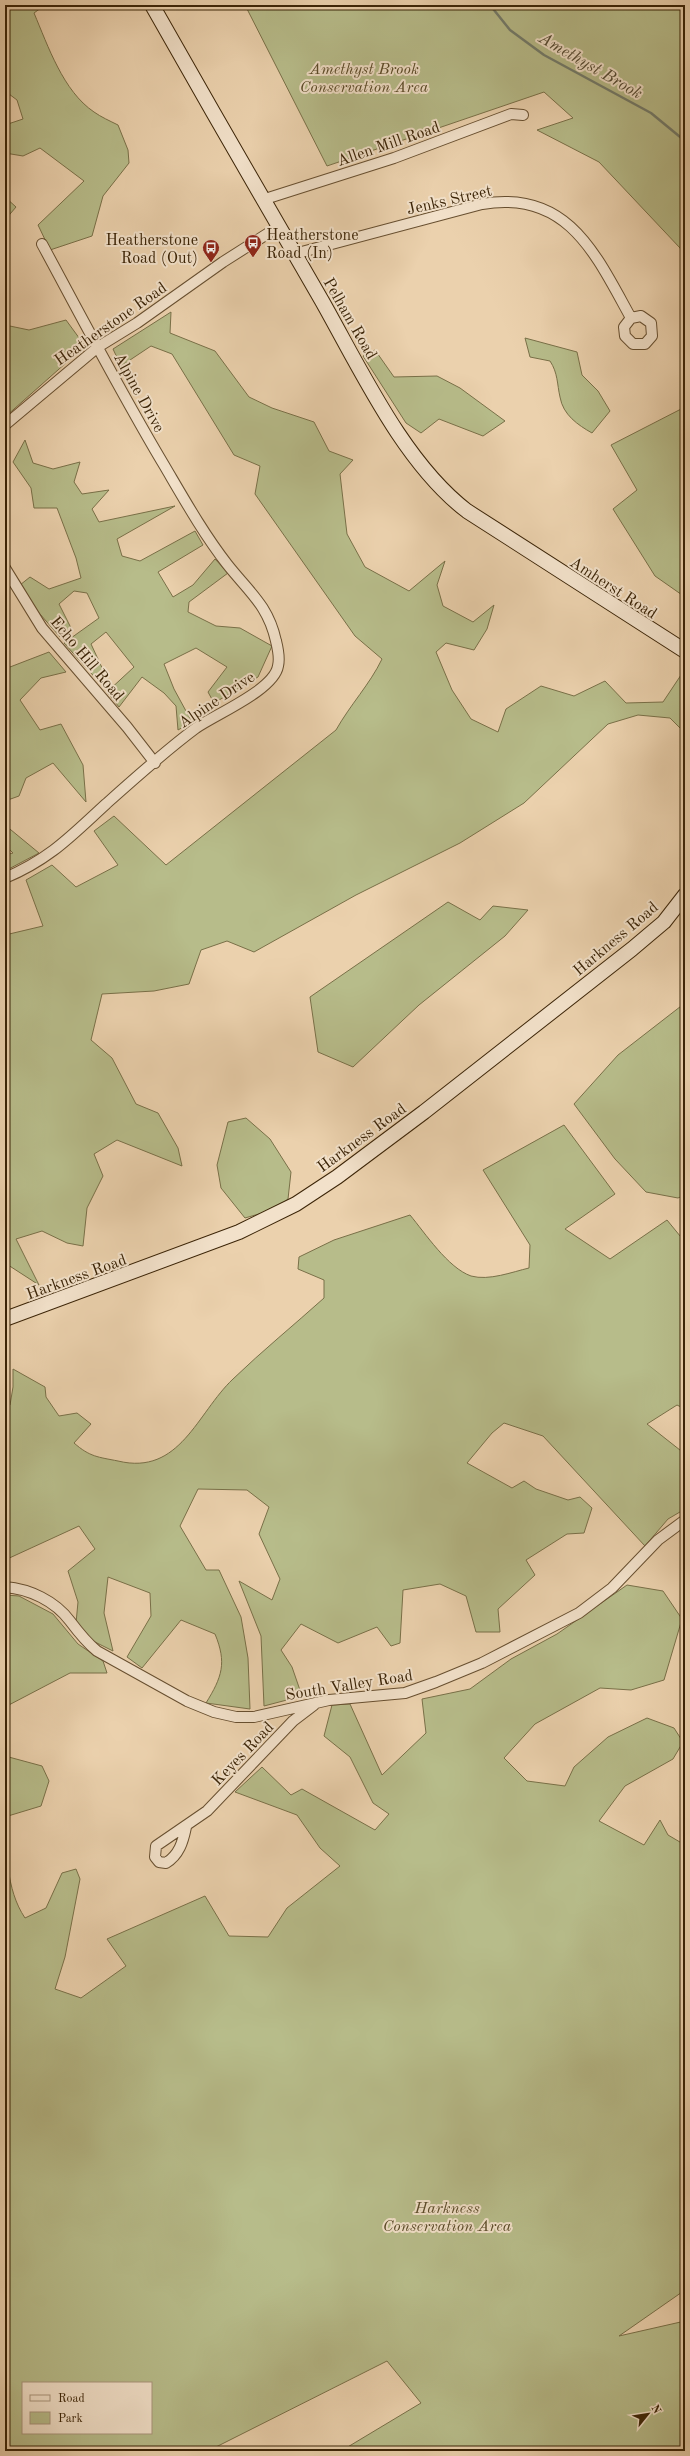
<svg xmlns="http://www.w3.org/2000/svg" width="690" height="2456" viewBox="0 0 690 2456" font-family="'Old Standard TT',serif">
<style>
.green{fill:#b7bc8a;stroke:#797048;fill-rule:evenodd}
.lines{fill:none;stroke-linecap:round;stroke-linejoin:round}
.stream{stroke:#737c6c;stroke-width:2.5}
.street-casing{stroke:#674f30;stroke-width:12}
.secondary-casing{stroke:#3b2407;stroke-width:16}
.street{stroke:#f2e1ca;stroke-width:10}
.secondary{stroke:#f2e1ca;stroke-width:14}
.labels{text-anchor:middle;stroke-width:4;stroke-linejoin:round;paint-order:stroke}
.park-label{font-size:16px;font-style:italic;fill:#5a4a28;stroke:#f2e1ca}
.street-label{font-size:16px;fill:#3b2407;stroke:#f2e1ca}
.poi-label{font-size:16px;fill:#3b2407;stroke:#f2e1ca;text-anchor:start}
.water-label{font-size:17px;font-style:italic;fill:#524831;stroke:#f2e1ca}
</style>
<rect width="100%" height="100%" fill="#ebd1ad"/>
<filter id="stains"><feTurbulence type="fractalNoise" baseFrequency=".005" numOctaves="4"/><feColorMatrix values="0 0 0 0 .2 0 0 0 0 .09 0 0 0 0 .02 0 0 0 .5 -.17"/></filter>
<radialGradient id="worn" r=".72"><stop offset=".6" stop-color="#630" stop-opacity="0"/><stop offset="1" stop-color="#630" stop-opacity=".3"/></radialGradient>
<path class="green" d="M 5,5 L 45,5 L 34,13 C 48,46 63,91 94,112 C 101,117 110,121 118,125 L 128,150 L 129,163 L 103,196 L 92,236 L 50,250 L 38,225 L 84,181 L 40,148 L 23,156 L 5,153 L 5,125 L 23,119 L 17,100 L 5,91 Z
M 245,5 L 685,5 L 685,256 L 680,248 L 599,162 L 537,130 L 573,118 L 544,92 L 327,166 Z
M 5,197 L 16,207 L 5,220 Z
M 171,312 L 170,333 L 215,351 L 249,397 L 272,408 L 314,422 L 329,451 L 353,460 L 340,474 L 347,534 L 365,567 L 409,591 L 445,561 L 437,585 L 443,606 L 473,622 L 494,605 L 487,629 L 474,650 L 446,643 L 436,652 L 452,690 L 471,719 L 498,732 L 506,709 L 541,686 L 574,696 L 605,681 L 626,703 L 663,702 L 685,669 L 685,733 L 670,718 L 638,715 L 608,724 L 524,803 L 460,843 L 356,895 L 254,952 L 227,941 L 201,950 L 189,984 L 154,991 L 102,994 L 91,1040 L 112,1058 L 136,1104 L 158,1113 L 178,1148 L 182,1166 L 117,1140 L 94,1154 L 103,1176 L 87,1208 L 83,1246 L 67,1243 L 42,1231 L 16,1239 L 39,1285 L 5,1263 L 5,935 L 43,926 L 26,880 L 52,865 L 76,887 L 118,865 L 94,831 L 114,816 L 166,865 L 336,730 C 350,705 370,684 382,659 L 355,636 L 255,494 L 260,466 L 234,455 L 172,354 L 151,346 L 121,366 L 113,349 Z
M 66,320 L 85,346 L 5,417 L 5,325 L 29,330 Z
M 525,338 L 577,352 L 582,375 L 598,391 L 610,411 L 592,433 C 578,425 563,415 560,397 C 557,384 558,373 550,361 L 530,357 Z
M 375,350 L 394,377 L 437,376 L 460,388 L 505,421 L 483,436 L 439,419 L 421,433 L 406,423 L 363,356 Z
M 685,407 L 685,597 L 655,576 L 613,509 L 637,490 L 611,445 Z
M 25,440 L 33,463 L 53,469 L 80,462 L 74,482 L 82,494 L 109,490 L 92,509 L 99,522 L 175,506 L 117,539 L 122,556 L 140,561 L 195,531 L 203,545 L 158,572 L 173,597 L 193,585 L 215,559 L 228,573 L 189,602 L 188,612 L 216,626 L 240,628 L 272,646 L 258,677 L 214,703 L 208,692 L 227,667 L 196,648 L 164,664 L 174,689 L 192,722 L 178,730 L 176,706 L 164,693 L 142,677 L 119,707 L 107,692 L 134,667 L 106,632 L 91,644 L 104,672 L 99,682 L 64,643 L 99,618 L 87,593 L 74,591 L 59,604 L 71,628 L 60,637 L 33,606 L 20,585 L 30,577 L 49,589 L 81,578 L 76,558 L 57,508 L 34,508 L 31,488 L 13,462 Z
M 49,652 L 66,672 L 41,678 L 20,700 L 40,730 L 61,724 L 83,765 L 86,802 L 53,763 L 26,778 L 19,796 L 5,801 L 5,660 L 10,667 Z
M 5,825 L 39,853 L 5,871 L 5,855 L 13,853 L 5,845 Z
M 448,902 L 480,920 L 493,906 L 528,910 L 505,936 L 419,1005 L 353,1067 L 318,1052 L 310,997 Z
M 685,1003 L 685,1195 L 678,1198 L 646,1192 L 615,1159 L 574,1104 L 618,1055 Z
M 246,1118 L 270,1139 L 291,1172 L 288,1199 L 276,1209 L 245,1218 L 221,1188 L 217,1165 L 228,1122 Z
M 564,1125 L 615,1194 L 565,1229 L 610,1259 L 667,1220 L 685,1242 L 685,1409 L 677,1405 L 647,1424 L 685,1454 L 685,1509 L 668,1519 L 645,1546 L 543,1436 L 504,1423 L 492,1433 L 467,1463 L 512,1488 L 524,1481 L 536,1489 L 568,1500 L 580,1497 L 592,1508 L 584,1533 L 567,1534 L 526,1560 L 535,1575 L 498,1609 L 500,1632 L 476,1632 L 466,1596 L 440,1584 L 403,1590 L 400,1643 L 391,1646 L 377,1627 L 338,1643 L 301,1624 L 281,1650 L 292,1667 L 302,1696 L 264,1706 L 261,1636 L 239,1581 L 272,1600 L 280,1579 L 259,1534 L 269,1507 L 247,1490 L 198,1489 L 180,1526 L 206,1570 L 219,1570 L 241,1617 L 248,1658 L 250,1709 L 206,1703 C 222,1677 227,1663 215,1634 L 181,1620 L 142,1668 L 127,1657 L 151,1616 L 150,1593 L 108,1577 L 104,1613 L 113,1651 L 93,1641 L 76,1623 L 78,1602 L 68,1571 L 95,1549 L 79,1526 L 5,1560 L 5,1406 L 10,1405 L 13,1387 L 13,1369 L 45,1387 L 46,1397 L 59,1416 L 77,1413 L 91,1424 L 74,1443 C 90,1457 98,1457 118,1461 C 180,1476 197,1413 233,1379 C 262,1351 294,1325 324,1298 L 324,1280 L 298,1269 L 299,1257 L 334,1240 L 410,1215 C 425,1233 448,1268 471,1276 C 489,1281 512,1272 529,1268 L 530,1245 L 483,1170 Z
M 627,1585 L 663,1591 L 682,1619 L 664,1680 L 631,1690 L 600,1688 L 535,1724 L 504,1758 L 527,1781 L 565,1786 L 574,1767 L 608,1737 L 647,1718 L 674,1728 L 683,1742 L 673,1759 L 625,1786 L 599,1821 L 644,1845 L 660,1820 L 668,1835 L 685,1845 L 685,2263 L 680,2264 L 685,2270 L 685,2290 L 619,2336 L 685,2321 L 685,2451 L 341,2451 L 421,2403 L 387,2361 L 208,2451 L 5,2451 L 5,1756 L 42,1766 L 49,1781 L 41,1806 L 8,1816 C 5,1848 6,1890 25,1918 L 46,1908 L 62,1873 L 76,1869 L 80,1879 L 65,1957 L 55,1989 L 81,1998 L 126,1966 L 107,1939 L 205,1896 L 229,1936 L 268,1937 L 287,1908 L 340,1866 L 320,1848 L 297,1815 L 235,1792 L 262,1767 L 291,1795 L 302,1789 L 375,1830 L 389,1814 L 373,1803 L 350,1757 L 324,1736 L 332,1705 L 350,1704 L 382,1775 L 426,1733 L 422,1699 L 470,1689 L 511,1659 L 557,1634 ZM 23,2383 L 151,2383 L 151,2433 L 23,2433 Z
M 5,1595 L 19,1596 L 53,1614 L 78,1644 L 103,1661 L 107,1673 L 70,1673 L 5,1707 Z"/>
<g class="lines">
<path class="stream" d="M 490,5 L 510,30 L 544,55 L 651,113 L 685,141"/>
<defs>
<path id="street" d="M 262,200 L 394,158 L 511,114 L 523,115
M 294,254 L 482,204 C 568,189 596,255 631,318 L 624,327 L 625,336 L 633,344 L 645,344 L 652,336 L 651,323 L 641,316 L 631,318
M 5,425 L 98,347 L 137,323 L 223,262 L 278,227
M 5,568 L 42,628 L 127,727 L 155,763
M 5,878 C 50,859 71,836 106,804 C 135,778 165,751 196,728 C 216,714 274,690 278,666 C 280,658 278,649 276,641 C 268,605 249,592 227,564 C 203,533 184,499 164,465 C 121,393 82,318 42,244
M 5,1587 C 30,1589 55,1601 70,1621 C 79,1633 86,1642 97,1651 L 187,1701 L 214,1712 L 236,1717 L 254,1717 L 329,1700 L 405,1693 L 436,1682 L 482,1663 L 579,1613 L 612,1588 L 658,1540 L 685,1520
M 186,1827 C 183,1842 179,1855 166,1863 L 159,1862 L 155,1857 L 156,1846 L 207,1811 L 293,1721 L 314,1705"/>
<path id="secondary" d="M 152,5 C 208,104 265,203 322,301 C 361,370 404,463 467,511 L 685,651
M 5,1319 L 239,1232 L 296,1204 L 337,1177 L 424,1112 L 632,949 L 664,922 L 685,895"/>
</defs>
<use href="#street" class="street-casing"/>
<use href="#secondary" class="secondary-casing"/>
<use href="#street" class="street"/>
<use href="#secondary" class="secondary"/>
</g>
<defs>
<symbol id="bus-pin" viewBox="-11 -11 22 30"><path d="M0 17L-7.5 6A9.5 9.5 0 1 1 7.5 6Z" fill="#8f2418" stroke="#f2e1ca"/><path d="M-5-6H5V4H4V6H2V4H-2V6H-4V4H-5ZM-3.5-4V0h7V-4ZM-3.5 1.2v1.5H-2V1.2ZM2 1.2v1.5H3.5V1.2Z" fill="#fff"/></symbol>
</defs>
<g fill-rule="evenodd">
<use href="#bus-pin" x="243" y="233" width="20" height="27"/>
<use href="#bus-pin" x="201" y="238" width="20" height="27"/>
</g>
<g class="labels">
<g class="park-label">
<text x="364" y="74">Amethyst Brook<tspan x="364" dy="18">Conservation Area</tspan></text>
<text x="447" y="2213">Harkness<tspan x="447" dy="18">Conservation Area</tspan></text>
</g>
<g class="street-label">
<text transform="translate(388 143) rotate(-19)" y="6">Allen Mill Road</text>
<text transform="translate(449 199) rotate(-13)" y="6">Jenks Street</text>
<text transform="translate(351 318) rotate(60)" y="6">Pelham Road</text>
<text transform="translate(110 323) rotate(-35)" y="6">Heatherstone Road</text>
<text transform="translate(140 392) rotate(61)" y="6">Alpine Drive</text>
<text transform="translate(614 587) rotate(33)" y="6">Amherst Road</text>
<text transform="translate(88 658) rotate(50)" y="6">Echo Hill Road</text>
<text transform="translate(216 699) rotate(-34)" y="6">Alpine Drive</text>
<text transform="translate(615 938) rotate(-40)" y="6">Harkness Road</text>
<text transform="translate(361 1137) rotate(-36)" y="6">Harkness Road</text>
<text transform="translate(76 1276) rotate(-20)" y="6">Harkness Road</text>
<text transform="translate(349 1684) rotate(-9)" y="6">South Valley Road</text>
<text transform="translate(242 1753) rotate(-46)" y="6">Keyes Road</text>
</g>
<g class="poi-label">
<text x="266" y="240">Heatherstone<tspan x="266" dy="18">Road (In)</tspan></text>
<text x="198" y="245" text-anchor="end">Heatherstone<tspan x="198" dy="18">Road (Out)</tspan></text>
</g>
<g class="water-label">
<text transform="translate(591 65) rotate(30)" y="6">Amethyst Brook</text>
</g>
</g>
<rect width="690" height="2456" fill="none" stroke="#ebd1ad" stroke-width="20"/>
<rect x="6" y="6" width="678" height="2444" fill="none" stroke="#3b2407" stroke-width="2"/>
<rect x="10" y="10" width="670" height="2436" fill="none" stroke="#3b2407"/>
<rect x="22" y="2382" width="130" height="52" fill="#f2e1ca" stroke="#a9957c"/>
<rect x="30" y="2395" width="20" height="6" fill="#f2e1ca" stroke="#a9957c"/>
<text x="58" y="2402" font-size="12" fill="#3b2407">Road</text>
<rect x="30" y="2412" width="20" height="12" fill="#b7bc8a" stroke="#a9957c"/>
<text x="58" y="2422" font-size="12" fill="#3b2407">Park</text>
<g transform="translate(648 2414) rotate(60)" stroke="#f2e1ca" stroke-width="3" paint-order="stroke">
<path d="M0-3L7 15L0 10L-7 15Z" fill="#3b2407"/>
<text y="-6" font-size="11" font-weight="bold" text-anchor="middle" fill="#3b2407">N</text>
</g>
<rect width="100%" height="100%" filter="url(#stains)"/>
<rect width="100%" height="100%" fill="url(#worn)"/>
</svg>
